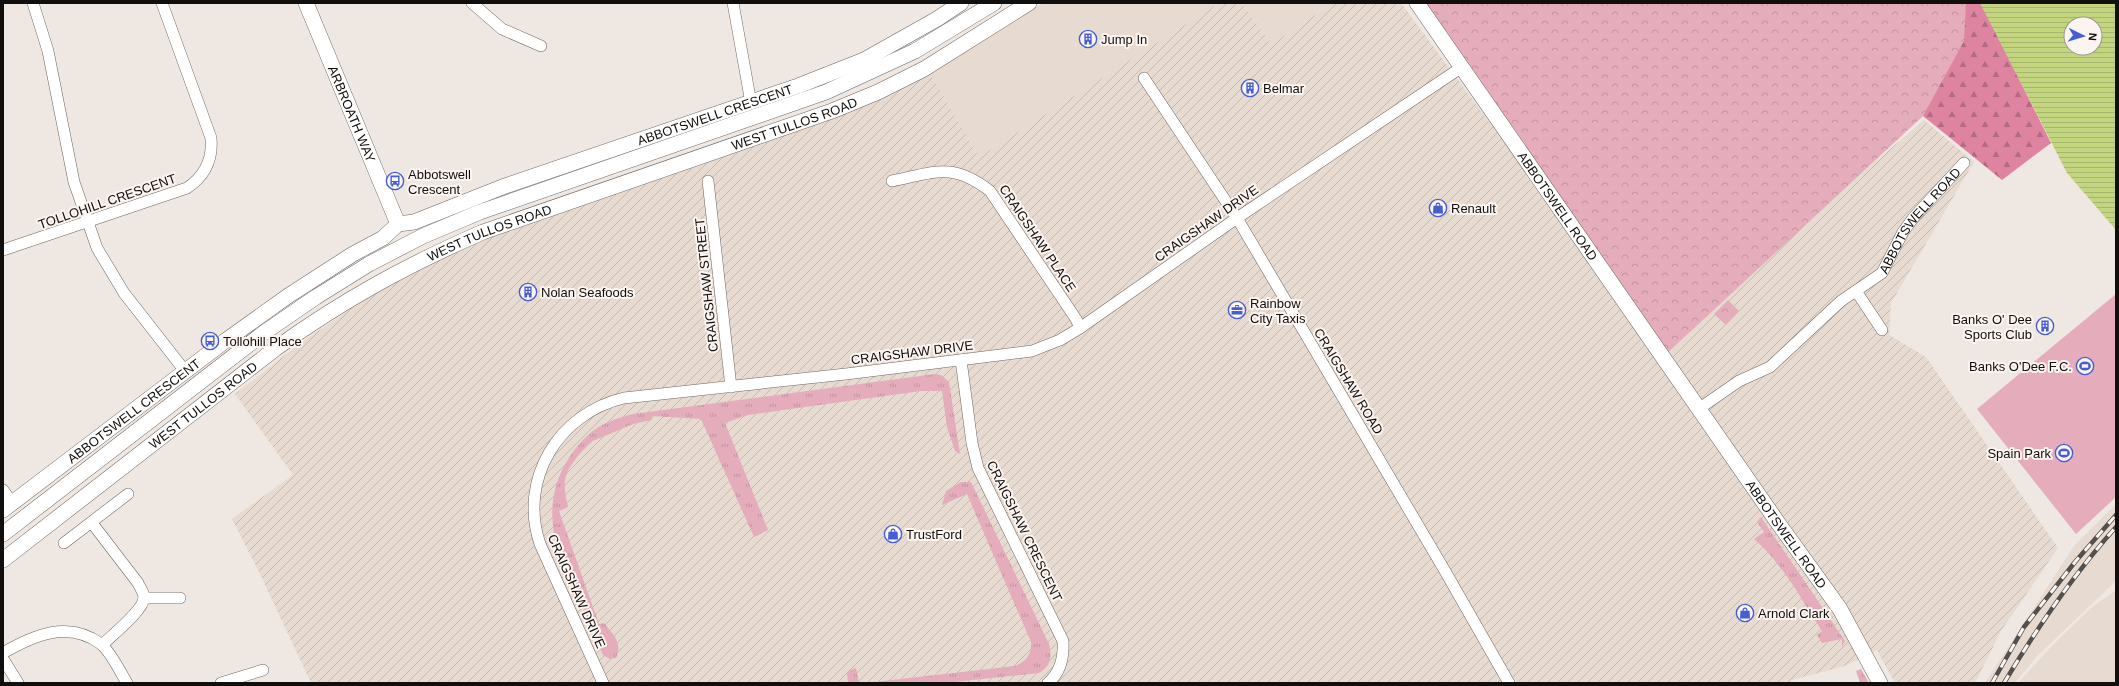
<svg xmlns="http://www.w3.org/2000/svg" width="2119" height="686" viewBox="0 0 2119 686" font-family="Helvetica,sans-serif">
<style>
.built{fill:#e7dad0}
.industrial{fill:url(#industrial-furrows)}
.grass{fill:url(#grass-tufts)}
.forest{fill:url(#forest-firs)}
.park{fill:url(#park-crowns)}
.pitch{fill:#e5acbc}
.water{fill:url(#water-rules);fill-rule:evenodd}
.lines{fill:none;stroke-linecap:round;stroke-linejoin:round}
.street-casing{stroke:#6d6763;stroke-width:12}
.secondary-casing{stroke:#6d6763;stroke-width:16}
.street{stroke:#fff;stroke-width:11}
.secondary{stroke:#fff;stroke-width:15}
.rail-casing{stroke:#53504d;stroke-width:4.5}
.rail{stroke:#fbf4f0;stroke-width:3;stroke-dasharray:9;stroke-linecap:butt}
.labels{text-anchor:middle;stroke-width:4;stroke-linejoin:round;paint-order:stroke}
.poi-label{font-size:13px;fill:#110f0d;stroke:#fbf4f0;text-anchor:start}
.street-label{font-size:13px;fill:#110f0d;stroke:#fbf4f0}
</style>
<defs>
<pattern id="industrial-furrows" width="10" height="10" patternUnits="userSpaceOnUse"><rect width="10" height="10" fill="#e7dad0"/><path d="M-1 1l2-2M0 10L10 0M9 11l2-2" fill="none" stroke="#c5bab1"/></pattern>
<pattern id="grass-tufts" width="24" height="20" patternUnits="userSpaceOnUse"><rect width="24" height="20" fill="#e5acbc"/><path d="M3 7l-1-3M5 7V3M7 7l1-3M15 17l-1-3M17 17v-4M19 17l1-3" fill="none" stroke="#c393a0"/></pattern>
<pattern id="forest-firs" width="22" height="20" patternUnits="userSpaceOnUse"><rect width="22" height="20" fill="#de84a1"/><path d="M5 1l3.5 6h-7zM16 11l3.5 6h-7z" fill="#b36a82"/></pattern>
<pattern id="park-crowns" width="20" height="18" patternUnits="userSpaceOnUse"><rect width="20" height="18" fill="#e5acbc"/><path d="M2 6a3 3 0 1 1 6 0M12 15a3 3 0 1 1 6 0" fill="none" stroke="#c393a0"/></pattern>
<pattern id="water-rules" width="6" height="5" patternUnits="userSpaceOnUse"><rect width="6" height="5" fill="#c3d67f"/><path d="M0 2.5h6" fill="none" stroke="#a6b66d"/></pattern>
</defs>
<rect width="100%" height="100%" fill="#eee7e2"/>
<path class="built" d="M 1043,3 L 1219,3 L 979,157 L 928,70 Z
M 1241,3 L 1333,3 L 1272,44 Z
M 2116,504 L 2116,581 L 2037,656 L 2015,683 L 1985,683 L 2074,546 Z
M 2116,590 L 2116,683 L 2018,683 L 2050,648 L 2091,608 Z"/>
<path class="industrial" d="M 1219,3 L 1241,3 L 1272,44 L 1333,3 L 1401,3 L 1661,354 L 1682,340 L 1785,239 L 1924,120 L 1974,162 L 1891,303 L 1889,335 L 1926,357 L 2058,548 L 2001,631 L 1975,683 L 1895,683 L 1877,650 L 1845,666 L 1792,680 L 1790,683 L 311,683 L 260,574 L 232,519 L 293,475 L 235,394 L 302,342 L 377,291 L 448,253 L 928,70 L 979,157 Z"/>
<path class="grass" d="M 935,374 L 941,375 L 949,382 L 960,454 L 955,451 L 947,427 L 942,391 L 921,391 L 748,415 L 725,423 L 768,530 L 754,537 L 701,419 L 652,416 L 652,420 L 633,424 L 593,441 C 584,448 569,465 566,476 C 563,486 566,498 568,507 L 559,511 L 599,624 L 604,623 C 613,634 623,643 616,658 L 610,659 L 603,655 L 557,546 C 545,505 556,466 587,436 C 599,424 617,418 633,414 Z
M 961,482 L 971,482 L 1049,644 C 1052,657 1051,666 1039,673 L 945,683 L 865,683 L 1015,666 C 1026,662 1032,654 1031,642 L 967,494 L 942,505 L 946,491 Z
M 1761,517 L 1845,641 L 1842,647 L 1842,639 L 1822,643 L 1817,635 L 1822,631 C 1801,599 1783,564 1754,539 L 1764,532 L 1757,522 Z
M 856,668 L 859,683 L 848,683 L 847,673 L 850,670 Z
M 1861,669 L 1869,683 L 1860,683 L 1856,671 Z"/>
<path class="forest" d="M 1901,3 L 1981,3 L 2051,143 L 2002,180 L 1923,116 Z"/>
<path class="park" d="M 1417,3 L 1966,3 L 1964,41 L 1923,116 L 1663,357 Z
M 1728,300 L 1739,311 L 1726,325 L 1714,314 Z"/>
<path class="pitch" d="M 2116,294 L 2116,497 L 2076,534 L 1977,409 Z"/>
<path class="water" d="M 1980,3 L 2116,3 L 2116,230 L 2067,173 ZM 2071,24 L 2095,24 L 2095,48 L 2071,48 Z"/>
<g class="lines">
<defs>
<g id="street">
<path d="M 33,3 L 48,51 L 74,182 L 97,248 L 124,293 L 185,371"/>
<path d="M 472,3 L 502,29 L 541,46"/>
<path d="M 733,3 L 751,103"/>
<path d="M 1144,78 L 1237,218 L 1445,571 L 1509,683"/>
<path d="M 708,181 L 731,387"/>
<path d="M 892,181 C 936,172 952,162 990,191 L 1076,319 L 1080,328"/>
<path d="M 3,250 L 187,188 C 205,176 213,160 211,138 L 162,3"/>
<path d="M 1856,291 L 1882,330"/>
<path d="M 961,360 L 972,443 L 978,468 L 1063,641 C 1064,657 1061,672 1048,683"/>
<path id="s1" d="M 1700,408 L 1739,381 L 1770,367 L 1841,301 L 1882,273 L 1903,232 L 1914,217 L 1964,163"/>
<path d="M 3,490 L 12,503"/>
<path d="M 92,523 L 138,583 C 140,588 144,592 144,598 C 143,611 111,636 102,645"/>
<path d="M 64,543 L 128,494"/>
<path d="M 144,598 L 180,598"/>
<path d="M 3,653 C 34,635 68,620 101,644 C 110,651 121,673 127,683"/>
<path d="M 3,659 L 18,683"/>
<path d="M 221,683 L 263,670"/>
<path d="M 603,683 L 540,544 C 518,479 559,413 624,398 L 846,374 L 1032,351 L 1060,340 L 1080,328 L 1237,218 L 1462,67"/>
</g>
<g id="secondary">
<path id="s2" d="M 306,3 L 398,224"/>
<path id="s3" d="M 1417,3 L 1776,520 L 1840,609 L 1880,683"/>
<path id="s4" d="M 3,510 L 225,341 L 288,296 L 353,254 L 383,238 L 398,224 L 414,222 L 505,186 L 798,86 L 864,60 L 937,19 L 961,3"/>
<path d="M 3,534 L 265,332 L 316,297 L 369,264 L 423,236 L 480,212 L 826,92 L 915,51 L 994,3"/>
<path id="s5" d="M 3,560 L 275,349 C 343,300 407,265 483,232 L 832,111 L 878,92 L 924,69 L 1029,3"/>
</g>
</defs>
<use href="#street" class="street-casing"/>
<use href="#secondary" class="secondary-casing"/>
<use href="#street" class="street"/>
<use href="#secondary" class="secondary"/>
<defs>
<path id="rail" d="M 1992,683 L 2024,627 L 2075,562 L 2116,515
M 2004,683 C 2037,628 2073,575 2116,527"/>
</defs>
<use href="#rail" class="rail-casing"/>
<use href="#rail" class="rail"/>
</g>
<defs>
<symbol id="building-ring" viewBox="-11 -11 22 22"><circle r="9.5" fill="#fbf4f0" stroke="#455ed1" stroke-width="1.5"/><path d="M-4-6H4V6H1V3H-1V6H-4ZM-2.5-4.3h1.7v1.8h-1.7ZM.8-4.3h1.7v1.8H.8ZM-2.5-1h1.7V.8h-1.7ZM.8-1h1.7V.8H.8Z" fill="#455ed1"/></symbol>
<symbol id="bus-ring" viewBox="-11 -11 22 22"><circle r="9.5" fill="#fbf4f0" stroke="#455ed1" stroke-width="1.5"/><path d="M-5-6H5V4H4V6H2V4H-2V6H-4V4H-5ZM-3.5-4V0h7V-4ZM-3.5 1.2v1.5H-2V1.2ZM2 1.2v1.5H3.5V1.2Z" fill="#455ed1"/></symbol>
<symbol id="shop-ring" viewBox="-11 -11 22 22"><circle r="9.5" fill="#fbf4f0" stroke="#455ed1" stroke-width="1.5"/><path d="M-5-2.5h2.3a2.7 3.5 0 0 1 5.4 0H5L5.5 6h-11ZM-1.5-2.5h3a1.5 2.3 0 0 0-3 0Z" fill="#455ed1"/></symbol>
<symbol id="office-ring" viewBox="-11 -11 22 22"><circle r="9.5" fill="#fbf4f0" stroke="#455ed1" stroke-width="1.5"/><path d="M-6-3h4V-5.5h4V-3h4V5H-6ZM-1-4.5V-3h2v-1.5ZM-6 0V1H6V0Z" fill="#455ed1"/></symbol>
<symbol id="stadium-ring" viewBox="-11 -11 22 22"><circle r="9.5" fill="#fbf4f0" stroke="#455ed1" stroke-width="1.5"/><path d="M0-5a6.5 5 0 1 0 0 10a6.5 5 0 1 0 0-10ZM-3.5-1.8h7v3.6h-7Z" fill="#455ed1"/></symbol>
</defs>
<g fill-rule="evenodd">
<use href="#building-ring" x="1078" y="29" width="20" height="20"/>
<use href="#building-ring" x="1240" y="78" width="20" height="20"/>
<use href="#bus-ring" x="385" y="171" width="20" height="20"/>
<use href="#shop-ring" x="1428" y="198" width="20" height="20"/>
<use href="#building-ring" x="518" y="282" width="20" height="20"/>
<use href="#office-ring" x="1227" y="300" width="20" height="20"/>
<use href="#building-ring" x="2035" y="316" width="20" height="20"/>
<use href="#bus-ring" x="200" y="331" width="20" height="20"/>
<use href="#stadium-ring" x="2075" y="356" width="20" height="20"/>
<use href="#stadium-ring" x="2054" y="443" width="20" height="20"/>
<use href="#shop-ring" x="883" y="524" width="20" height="20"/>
<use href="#shop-ring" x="1735" y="603" width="20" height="20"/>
</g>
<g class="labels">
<g class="poi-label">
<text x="1101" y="44">Jump In</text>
<text x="1263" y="93">Belmar</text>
<text x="408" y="179">Abbotswell<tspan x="408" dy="15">Crescent</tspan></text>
<text x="1451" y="213">Renault</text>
<text x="541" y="297">Nolan Seafoods</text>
<text x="1250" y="308">Rainbow<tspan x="1250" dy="15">City Taxis</tspan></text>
<text x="2032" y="324" text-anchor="end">Banks O' Dee<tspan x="2032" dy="15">Sports Club</tspan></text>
<text x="223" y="346">Tollohill Place</text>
<text x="2072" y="371" text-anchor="end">Banks O'Dee F.C.</text>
<text x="2051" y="458" text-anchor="end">Spain Park</text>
<text x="906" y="539">TrustFord</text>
<text x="1758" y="618">Arnold Clark</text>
</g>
<g class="street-label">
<text dy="5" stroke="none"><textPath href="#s2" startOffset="120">ARBROATH WAY</textPath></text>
<text dy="5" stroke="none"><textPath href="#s4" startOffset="824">ABBOTSWELL CRESCENT</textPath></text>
<text dy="5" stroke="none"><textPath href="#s5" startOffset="913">WEST TULLOS ROAD</textPath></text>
<text transform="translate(107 201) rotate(-19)" y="5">TOLLOHILL CRESCENT</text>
<text dy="5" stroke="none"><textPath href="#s3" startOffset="247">ABBOTSWELL ROAD</textPath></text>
<text dy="5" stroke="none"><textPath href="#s1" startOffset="293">ABBOTSWELL ROAD</textPath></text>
<text transform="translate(1206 223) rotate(-35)" y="5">CRAIGSHAW DRIVE</text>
<text dy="5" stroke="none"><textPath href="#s5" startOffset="589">WEST TULLOS ROAD</textPath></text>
<text transform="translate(1038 238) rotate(56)" y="5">CRAIGSHAW PLACE</text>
<text transform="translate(706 285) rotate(-96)" y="5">CRAIGSHAW STREET</text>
<text transform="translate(912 352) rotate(-7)" y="5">CRAIGSHAW DRIVE</text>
<text transform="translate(1349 381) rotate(59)" y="5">CRAIGSHAW ROAD</text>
<text dy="5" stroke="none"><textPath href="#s5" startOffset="253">WEST TULLOS ROAD</textPath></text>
<text dy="5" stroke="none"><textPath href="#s4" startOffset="164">ABBOTSWELL CRESCENT</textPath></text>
<text transform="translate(1025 531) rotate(64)" y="5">CRAIGSHAW CRESCENT</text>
<text dy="5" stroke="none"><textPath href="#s3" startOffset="647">ABBOTSWELL ROAD</textPath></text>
<text transform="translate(577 591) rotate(66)" y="5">CRAIGSHAW DRIVE</text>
</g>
</g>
<rect width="2119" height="686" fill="none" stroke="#110f0d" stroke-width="8"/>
<g transform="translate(2083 36) rotate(95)"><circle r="19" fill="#fbf4f0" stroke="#9d9895"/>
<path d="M0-3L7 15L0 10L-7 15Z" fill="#455ed1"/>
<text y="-6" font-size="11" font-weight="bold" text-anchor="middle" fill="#110f0d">N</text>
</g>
</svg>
